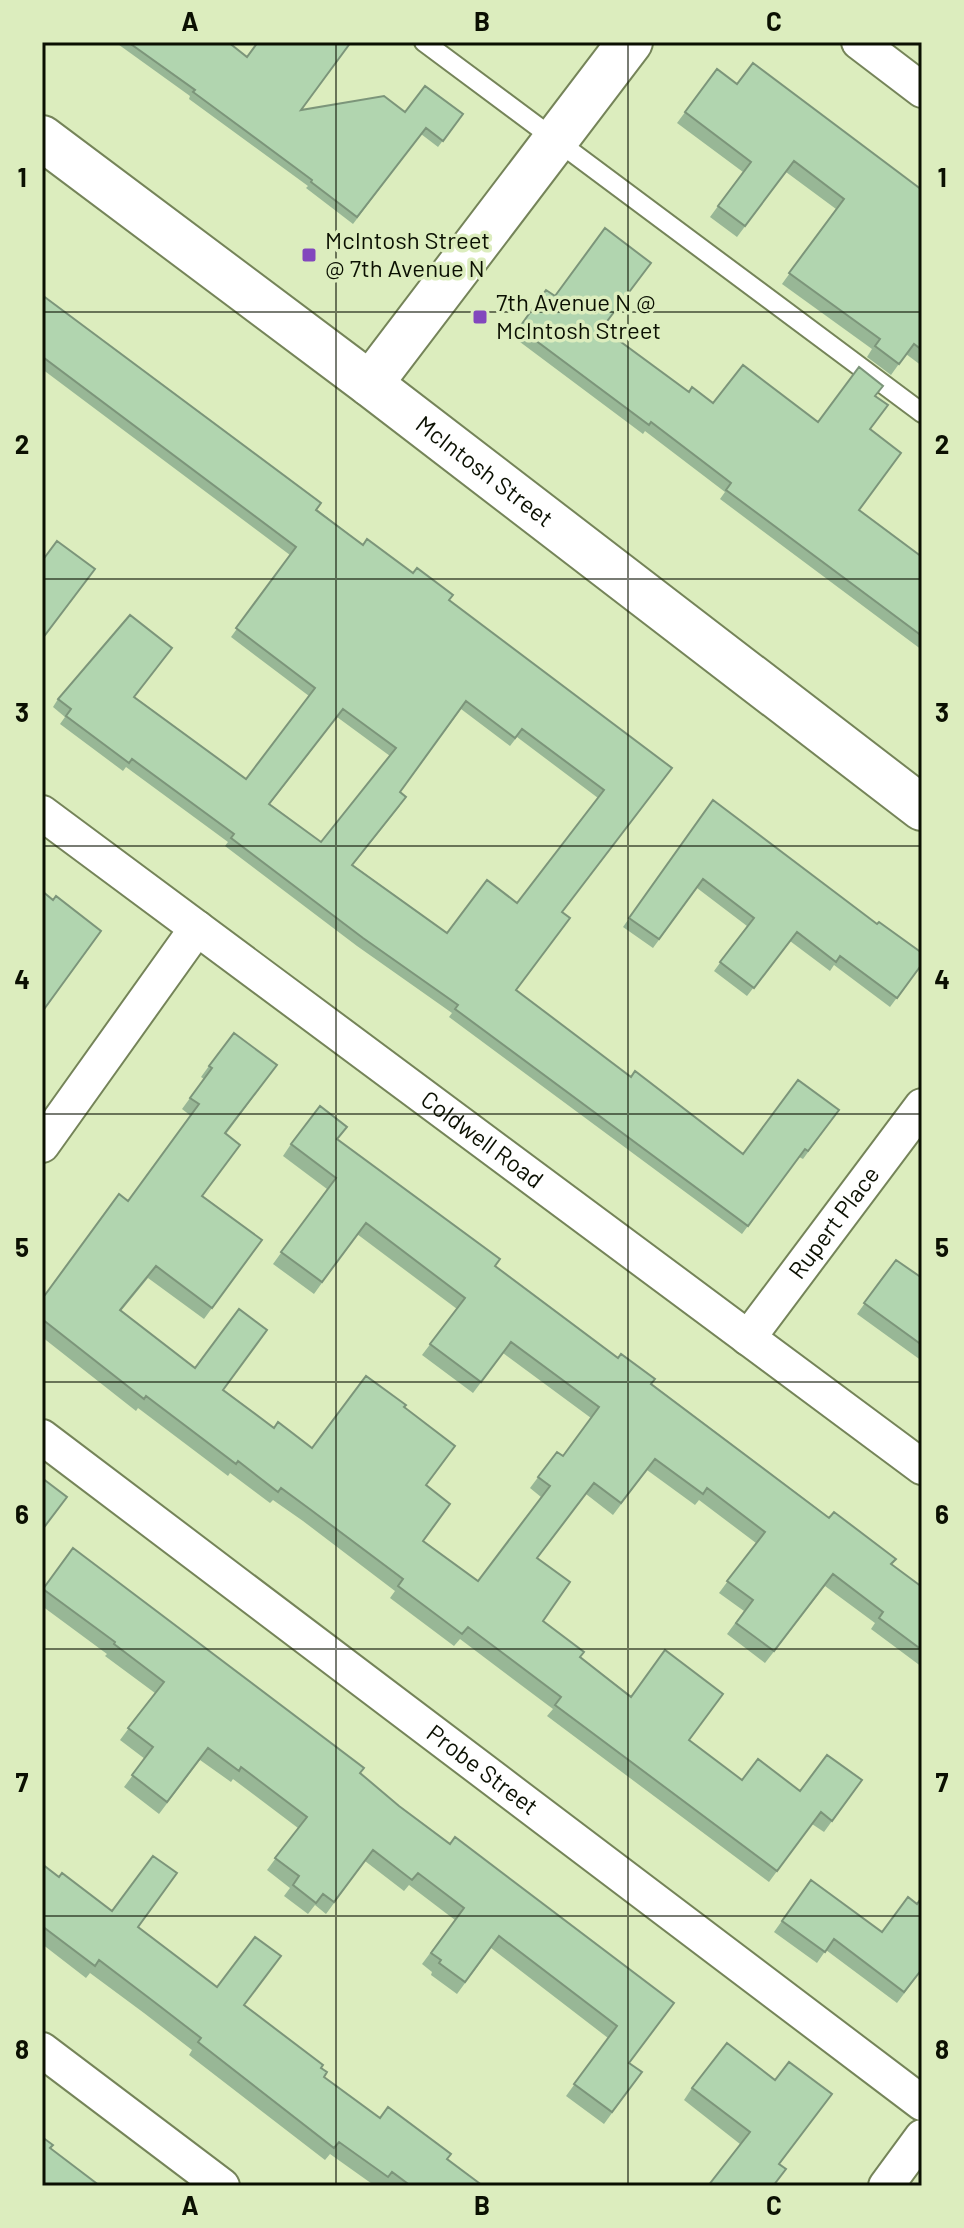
<svg xmlns="http://www.w3.org/2000/svg" width="964" height="2228" viewBox="0 0 964 2228" font-family="Barlow,sans-serif">
<style>
.lines{fill:none;stroke-linecap:round;stroke-linejoin:round}
.service-casing{stroke:#758459;stroke-width:22}
.minor-casing{stroke:#758459;stroke-width:38}
.tertiary-casing{stroke:#758459;stroke-width:48}
.service{stroke:#fff;stroke-width:18}
.minor{stroke:#fff;stroke-width:34}
.tertiary{stroke:#fff;stroke-width:44}
.wall{fill:#98b796;fill-rule:evenodd}
.building{fill:#b1d5af;stroke:#7c957a;stroke-width:2;fill-rule:evenodd}
.grid{fill:none;stroke:#0b1002;stroke-width:2;stroke-opacity:0.55}
.poi-dot{fill:#8247bd;stroke:#dcedbe;stroke-width:3}
.labels{text-anchor:middle;stroke-width:7;stroke-linejoin:round;paint-order:stroke}
.poi-label{font-size:24px;fill:#0b1002;stroke:#dcedbe;text-anchor:start}
.street-label{font-size:24px;fill:#0b1002;stroke:#dcedbe}
.neatline{fill:none;stroke:#0b1002;stroke-width:3}
.grid-label{font-size:26px;text-anchor:middle;font-weight:bold;fill:#0b1002}
</style>
<rect width="100%" height="100%" fill="#dcedbe"/>
<g class="lines">
<defs>
<path id="service" d="M 424,42 L 922,413"/>
<g id="minor">
<path d="M 859,42 L 922,90"/>
<path id="s1" d="M 42,813 L 922,1467"/>
<path d="M 42,1145 L 197,928"/>
<path id="s2" d="M 748,1338 L 922,1106"/>
<path id="s3" d="M 42,1437 L 922,2103"/>
<path d="M 42,2050 L 222,2186"/>
<path d="M 886,2186 L 922,2137"/>
</g>
<g id="tertiary">
<path id="s4" d="M 42,138 L 370,384 L 922,808"/>
<path d="M 370,384 L 630,42"/>
</g>
</defs>
<use href="#service" class="service-casing"/>
<use href="#minor" class="minor-casing"/>
<use href="#tertiary" class="tertiary-casing"/>
<use href="#service" class="service"/>
<use href="#minor" class="minor"/>
<use href="#tertiary" class="tertiary"/>
</g>
<path class="wall" d="M 115,42 L 228,42 L 301,110 L 463,114 L 438,147 L 421,134 L 353,224 L 306,188 L 308,186 L 189,99 L 190,96 Z
M 717,69 L 737,84 L 922,190 L 922,366 L 906,354 L 891,375 L 867,357 L 872,349 L 782,284 L 836,209 L 786,172 L 737,237 L 710,217 L 743,172 L 677,123 Z
M 546,290 L 602,328 L 689,392 L 713,403 L 818,422 L 876,396 L 859,510 L 922,557 L 922,650 L 720,499 L 725,492 L 645,431 L 643,434 L 512,336 Z
M 42,295 L 363,545 L 449,600 L 672,768 L 562,912 L 516,990 L 631,1077 L 743,1154 L 839,1110 L 803,1159 L 799,1157 L 742,1234 L 449,1017 L 452,1013 L 357,946 L 225,846 L 228,842 L 126,767 L 123,771 L 60,724 L 65,717 L 53,707 L 58,699 L 135,697 L 246,779 L 309,696 L 231,637 L 290,555 L 42,369 ZM 461,709 L 510,746 L 517,737 L 598,798 L 517,903 L 447,933 L 353,865 L 400,806 L 400,792 ZM 337,717 L 390,756 L 321,842 L 270,804 Z
M 713,800 L 922,964 L 890,1007 L 834,965 L 830,971 L 790,941 L 747,996 L 714,971 L 747,926 L 697,888 L 653,948 L 623,927 Z
M 277,1065 L 226,1134 L 203,1196 L 262,1240 L 204,1319 L 148,1278 L 121,1311 L 274,1428 L 312,1448 L 404,1407 L 426,1485 L 424,1541 L 478,1581 L 541,1497 L 530,1488 L 557,1452 L 563,1456 L 591,1418 L 503,1353 L 473,1393 L 422,1355 L 457,1309 L 357,1234 L 314,1294 L 273,1264 L 327,1189 L 283,1156 L 291,1144 L 338,1140 L 495,1266 L 922,1587 L 922,1667 L 871,1629 L 875,1623 L 825,1586 L 765,1663 L 727,1634 L 744,1611 L 719,1593 L 756,1543 L 699,1500 L 695,1505 L 647,1470 L 613,1515 L 586,1494 L 537,1558 L 543,1621 L 580,1657 L 742,1780 L 800,1791 L 862,1780 L 824,1832 L 812,1824 L 769,1882 L 547,1716 L 553,1709 L 460,1639 L 454,1646 L 390,1598 L 395,1591 L 303,1521 L 273,1500 L 270,1503 L 230,1473 L 228,1476 L 138,1408 L 136,1411 L 42,1337 L 42,1299 L 128,1201 L 191,1116 L 182,1109 L 204,1079 L 201,1077 L 209,1066 Z
M 896,1260 L 922,1278 L 922,1361 L 857,1314 Z
M 73,1548 L 360,1773 L 399,1806 L 450,1844 L 674,2003 L 629,2063 L 642,2072 L 604,2124 L 566,2096 L 608,2038 L 491,1948 L 457,1994 L 431,1975 L 432,1972 L 422,1964 L 455,1920 L 409,1885 L 404,1891 L 365,1861 L 326,1914 L 315,1905 L 308,1914 L 284,1896 L 290,1888 L 267,1870 L 298,1828 L 233,1779 L 231,1782 L 200,1760 L 159,1814 L 124,1787 L 145,1759 L 120,1740 L 155,1693 L 105,1656 L 107,1654 L 42,1606 L 42,1590 Z
M 42,1864 L 59,1877 L 138,1927 L 217,1987 L 245,2005 L 321,2068 L 324,2077 L 380,2118 L 447,2159 L 483,2186 L 386,2186 L 383,2184 L 382,2186 L 375,2186 L 330,2154 L 325,2160 L 189,2055 L 192,2050 L 144,2013 L 90,1973 L 86,1978 L 42,1944 Z
M 811,1880 L 882,1932 L 922,1970 L 897,2003 L 826,1950 L 817,1963 L 774,1932 Z
M 775,2080 L 832,2094 L 740,2144 L 684,2100 L 692,2088 Z"/>
<path class="building" d="M 128,42 L 228,42 L 247,57 L 258,42 L 351,42 L 301,110 L 384,96 L 405,112 L 425,86 L 463,114 L 443,141 L 426,128 L 357,217 L 311,182 L 312,180 L 193,92 L 195,90 Z
M 753,63 L 922,190 L 922,350 L 914,344 L 899,364 L 875,346 L 880,339 L 789,273 L 844,199 L 794,161 L 745,226 L 718,206 L 751,162 L 685,112 L 717,69 L 737,84 Z
M 605,228 L 651,263 L 602,328 L 689,392 L 692,387 L 713,403 L 743,365 L 818,422 L 859,367 L 883,386 L 875,396 L 888,405 L 870,429 L 901,453 L 859,510 L 922,557 L 922,636 L 726,490 L 731,483 L 651,422 L 649,425 L 519,328 L 546,290 L 555,296 Z
M 42,295 L 321,503 L 316,510 L 363,545 L 367,539 L 413,573 L 417,568 L 453,595 L 449,600 L 672,768 L 562,912 L 570,918 L 516,990 L 631,1077 L 635,1071 L 743,1154 L 798,1080 L 839,1110 L 808,1151 L 805,1149 L 748,1226 L 455,1009 L 458,1005 L 363,938 L 231,838 L 234,834 L 132,759 L 129,763 L 66,716 L 71,709 L 58,699 L 130,615 L 172,648 L 134,697 L 246,779 L 315,688 L 236,628 L 296,547 L 44,358 L 42,361 ZM 466,701 L 515,738 L 522,729 L 604,790 L 517,903 L 487,880 L 447,933 L 352,865 L 406,797 L 400,792 ZM 343,709 L 396,748 L 321,842 L 269,804 Z
M 57,541 L 95,569 L 42,639 L 42,561 Z
M 713,800 L 877,924 L 879,922 L 922,953 L 922,964 L 897,998 L 840,956 L 836,962 L 797,932 L 754,988 L 720,962 L 754,918 L 703,879 L 659,939 L 629,918 Z
M 42,891 L 53,900 L 56,896 L 101,931 L 42,1012 Z
M 234,1033 L 277,1065 L 225,1133 L 240,1145 L 202,1196 L 262,1240 L 212,1308 L 156,1266 L 120,1310 L 195,1368 L 239,1309 L 267,1330 L 223,1390 L 274,1428 L 278,1422 L 312,1448 L 366,1376 L 406,1405 L 404,1407 L 455,1446 L 426,1485 L 450,1504 L 423,1541 L 478,1581 L 550,1486 L 538,1477 L 557,1452 L 563,1456 L 599,1407 L 511,1342 L 481,1382 L 430,1344 L 465,1298 L 366,1223 L 322,1282 L 281,1252 L 336,1178 L 291,1144 L 320,1106 L 347,1127 L 337,1139 L 500,1259 L 495,1266 L 618,1358 L 621,1354 L 655,1379 L 651,1384 L 829,1518 L 834,1512 L 896,1559 L 891,1564 L 922,1587 L 922,1650 L 879,1618 L 883,1612 L 833,1574 L 774,1651 L 736,1623 L 753,1600 L 727,1581 L 765,1532 L 707,1488 L 703,1494 L 655,1459 L 621,1503 L 594,1483 L 537,1558 L 570,1582 L 543,1621 L 584,1652 L 580,1657 L 631,1697 L 665,1650 L 723,1694 L 689,1740 L 742,1780 L 758,1759 L 800,1791 L 827,1755 L 862,1780 L 832,1821 L 821,1812 L 777,1871 L 555,1705 L 561,1697 L 468,1627 L 462,1634 L 398,1586 L 403,1579 L 311,1510 L 281,1488 L 278,1492 L 238,1461 L 236,1464 L 146,1396 L 144,1399 L 42,1319 L 42,1299 L 119,1194 L 128,1201 L 199,1104 L 190,1098 L 212,1068 L 209,1066 Z
M 896,1260 L 922,1278 L 922,1345 L 864,1303 Z
M 42,1478 L 67,1497 L 42,1530 Z
M 73,1548 L 364,1768 L 360,1773 L 399,1806 L 450,1844 L 455,1837 L 674,2003 L 629,2063 L 642,2072 L 612,2112 L 574,2084 L 617,2026 L 499,1936 L 465,1982 L 439,1963 L 441,1960 L 431,1953 L 464,1908 L 418,1873 L 412,1880 L 373,1850 L 334,1902 L 323,1894 L 316,1903 L 293,1885 L 299,1876 L 275,1858 L 307,1817 L 241,1767 L 239,1771 L 208,1748 L 167,1802 L 132,1775 L 153,1747 L 128,1728 L 164,1682 L 114,1644 L 115,1642 L 43,1589 Z
M 153,1856 L 177,1873 L 138,1927 L 217,1987 L 255,1937 L 281,1956 L 244,2005 L 323,2065 L 321,2068 L 327,2072 L 324,2077 L 380,2118 L 388,2107 L 451,2154 L 447,2159 L 483,2186 L 411,2186 L 392,2172 L 388,2177 L 339,2142 L 334,2148 L 198,2042 L 201,2038 L 153,2001 L 99,1960 L 95,1966 L 42,1926 L 42,1864 L 59,1877 L 62,1873 L 112,1911 Z
M 811,1880 L 882,1932 L 908,1897 L 917,1904 L 922,1897 L 922,1969 L 904,1992 L 834,1939 L 825,1952 L 782,1921 Z
M 727,2043 L 775,2080 L 789,2062 L 832,2094 L 779,2164 L 786,2169 L 773,2186 L 708,2186 L 750,2132 L 692,2088 Z
M 42,2137 L 53,2145 L 50,2148 L 100,2186 L 42,2186 Z"/>
<path class="grid" d="M 336,42 L 336,2186M 628,42 L 628,2186M 42,312 L 922,312M 42,579 L 922,579M 42,846 L 922,846M 42,1114 L 922,1114M 42,1382 L 922,1382M 42,1649 L 922,1649M 42,1916 L 922,1916"/>
<g class="poi-dot">
<rect x="301" y="247" width="16" height="16" rx="4"/>
<rect x="472" y="309" width="16" height="16" rx="4"/>
</g>
<g class="labels">
<g class="poi-label">
<text x="325" y="249">McIntosh Street<tspan x="325" dy="28">@ 7th Avenue N</tspan></text>
<text x="496" y="311">7th Avenue N @<tspan x="496" dy="28">McIntosh Street</tspan></text>
</g>
<g class="street-label">
<text dy="8" stroke="none"><textPath href="#s4" startOffset="554">McIntosh Street</textPath></text>
<text dy="8" stroke="none"><textPath href="#s1" startOffset="548">Coldwell Road</textPath></text>
<text dy="8" stroke="none"><textPath href="#s2" startOffset="144">Rupert Place</textPath></text>
<text dy="8" stroke="none"><textPath href="#s3" startOffset="552">Probe Street</textPath></text>
</g>
</g>
<rect width="964" height="2228" fill="none" stroke="#dcedbe" stroke-width="88"/>
<rect x="44" y="44" width="876" height="2140" class="neatline"/>
<g class="grid-label">
<text x="190" y="31">A</text>
<text x="482" y="31">B</text>
<text x="774" y="31">C</text>
<text x="22" y="187">1</text>
<text x="942" y="187">1</text>
<text x="22" y="454">2</text>
<text x="942" y="454">2</text>
<text x="22" y="722">3</text>
<text x="942" y="722">3</text>
<text x="22" y="989">4</text>
<text x="942" y="989">4</text>
<text x="22" y="1257">5</text>
<text x="942" y="1257">5</text>
<text x="22" y="1524">6</text>
<text x="942" y="1524">6</text>
<text x="22" y="1792">7</text>
<text x="942" y="1792">7</text>
<text x="22" y="2059">8</text>
<text x="942" y="2059">8</text>
<text x="190" y="2215">A</text>
<text x="482" y="2215">B</text>
<text x="774" y="2215">C</text>
</g>
</svg>
